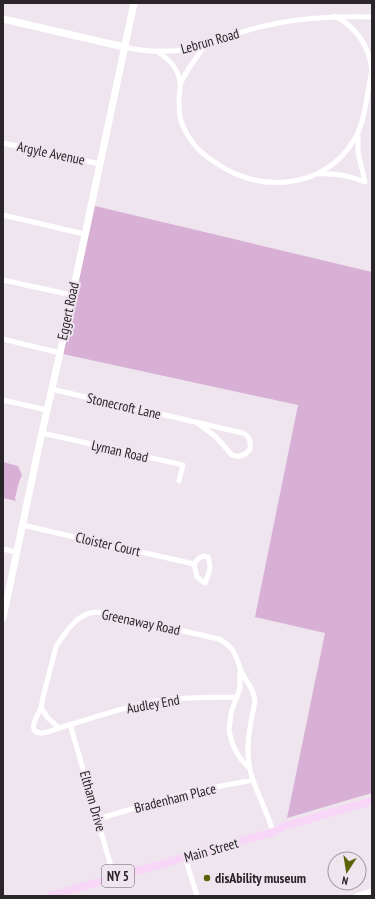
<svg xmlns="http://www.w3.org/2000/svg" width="375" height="899" viewBox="0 0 375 899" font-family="'PT Sans Narrow',sans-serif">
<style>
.green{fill:#d8b0d6}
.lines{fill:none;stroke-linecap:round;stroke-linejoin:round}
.street{stroke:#fff;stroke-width:5}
.secondary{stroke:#fff;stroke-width:7}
.primary{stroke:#f8d6f7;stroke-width:8}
.poi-dot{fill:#586405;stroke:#efe5ef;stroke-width:1.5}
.labels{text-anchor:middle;stroke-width:4;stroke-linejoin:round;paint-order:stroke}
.shield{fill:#efe5ef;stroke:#645f64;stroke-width:1}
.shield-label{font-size:13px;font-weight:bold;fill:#292529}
.street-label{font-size:14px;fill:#292529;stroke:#efe5ef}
.poi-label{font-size:14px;font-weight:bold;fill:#292529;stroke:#efe5ef;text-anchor:start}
</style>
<rect width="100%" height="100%" fill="#efe5ef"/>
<path class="green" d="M 95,206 L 372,272 L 372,793 L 287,818 L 325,633 L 255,617 L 298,405 L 63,354 Z
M 3,462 L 18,466 L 22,475 L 19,482 L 15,498 L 16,501 L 3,498 Z"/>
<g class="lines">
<path class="street" d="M 335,16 C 357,28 369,45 372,70
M 124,47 C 146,52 166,53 188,49 C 200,47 211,42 223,38 C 238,33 253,28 269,25 C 304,17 337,16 372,17
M 158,52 C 169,59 179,70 180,83 C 181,88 179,94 179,98 C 179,104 179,111 180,117 C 182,127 187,135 193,143 C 199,151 208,158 216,163 C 260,194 325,189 354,140 C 366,121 367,91 372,70
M 180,84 L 189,68 L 205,45
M 358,134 L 358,152 L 365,182
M 3,143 L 100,164
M 319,174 C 336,173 350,176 365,182
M 3,215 L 84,234
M 3,280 L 72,295
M 3,339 L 60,353
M 51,389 L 243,433 C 250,436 251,442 250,449 C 246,455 239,458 232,455 L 216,437 L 196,422
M 3,400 L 47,410
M 42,433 L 183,465 L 179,481
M 22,525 L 194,564 L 199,558 L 204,556 L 208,557 C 212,569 209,572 205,583 L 197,577 L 194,564
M 3,549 L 16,552
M 240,670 L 240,688 L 231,713 L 229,731 L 233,745 L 237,753 L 240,758 L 248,767
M 237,697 C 212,697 188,697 163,700 C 128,705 94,718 59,728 L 48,718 L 41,708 L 43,697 L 56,647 C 61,638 74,620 83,616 C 88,613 93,612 98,612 L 219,639 C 238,650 235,658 243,675 C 249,685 253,688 255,701 C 250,727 243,753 253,780 C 259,797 268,814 273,832
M 41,708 C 38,714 26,733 41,733 C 47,733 54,730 59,728
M 70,724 L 114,877
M 98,819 L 168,798 L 200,790 L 253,780
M 185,857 L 197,896
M 356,896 L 372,891"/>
<path class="secondary" d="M 3,19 L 124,47
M 3,618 L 39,446 L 60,353 L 134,3"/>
<path class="primary" d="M 50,896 L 273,832 L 285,826 L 372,801"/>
</g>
<circle class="poi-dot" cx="207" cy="878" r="4"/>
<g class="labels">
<rect class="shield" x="102" y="865" width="32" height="22" rx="3"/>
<g class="shield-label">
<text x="118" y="881">NY 5</text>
</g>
<g class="street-label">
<text transform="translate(210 41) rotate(-16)" y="5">Lebrun Road</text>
<text transform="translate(51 153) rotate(12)" y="5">Argyle Avenue</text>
<text transform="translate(68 311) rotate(-78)" y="5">Eggert Road</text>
<text transform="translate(124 406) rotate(13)" y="5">Stonecroft Lane</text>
<text transform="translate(120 451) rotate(13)" y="5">Lyman Road</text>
<text transform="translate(108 544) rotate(13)" y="5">Cloister Court</text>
<text transform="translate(141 622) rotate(12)" y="5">Greenaway Road</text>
<text transform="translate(153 704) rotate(-10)" y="5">Audley End</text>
<text transform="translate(175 798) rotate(-14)" y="5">Bradenham Place</text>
<text transform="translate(93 801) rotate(74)" y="5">Eltham Drive</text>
<text transform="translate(211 850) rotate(-16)" y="5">Main Street</text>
</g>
<g class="poi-label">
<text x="215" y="883">disAbility museum</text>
</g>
</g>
<rect width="375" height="899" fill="none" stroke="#292529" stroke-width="8"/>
<g transform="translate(347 871) rotate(192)"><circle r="19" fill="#efe5ef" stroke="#a098a0"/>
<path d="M0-3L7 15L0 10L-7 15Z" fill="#586405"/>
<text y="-6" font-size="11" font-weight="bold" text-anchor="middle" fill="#292529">N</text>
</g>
</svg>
